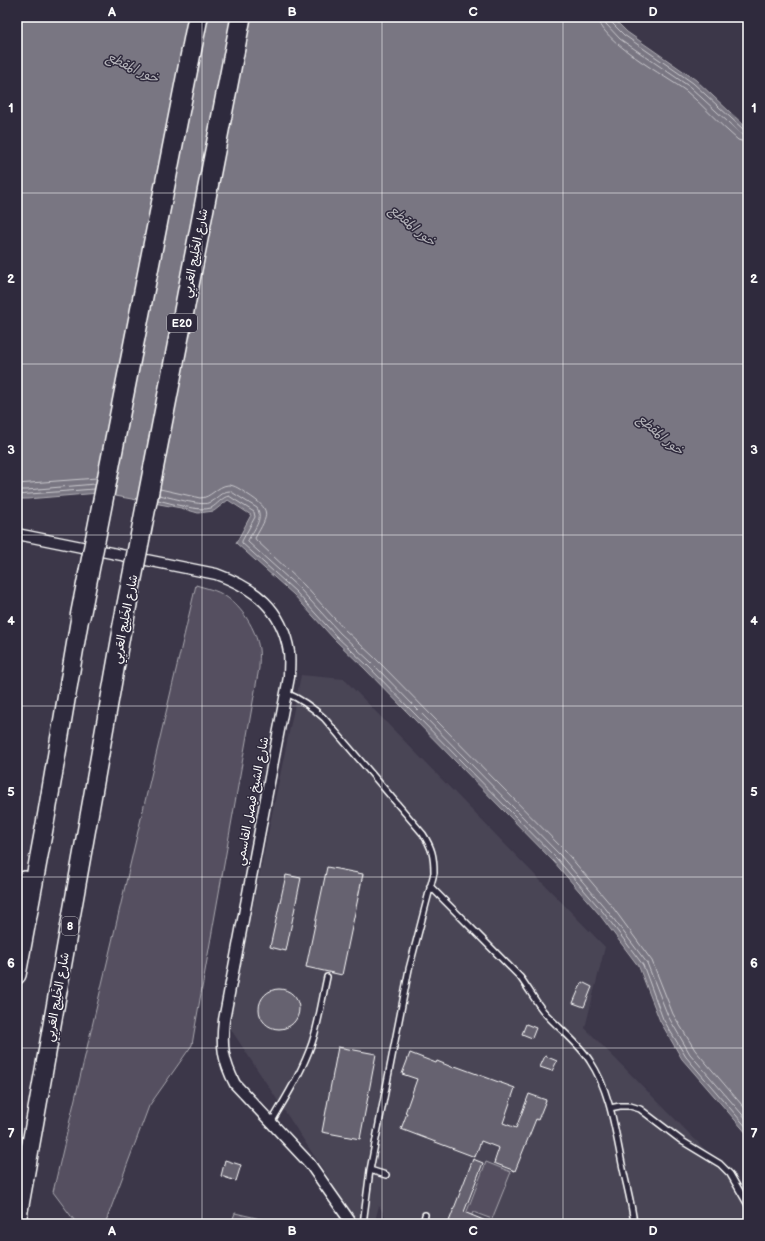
<svg xmlns="http://www.w3.org/2000/svg" width="765" height="1241" viewBox="0 0 765 1241" font-family="'Balsamiq Sans','Playpen Sans Arabic',sans-serif">
<style>
.built{fill:#494455}
.green{fill:#555060;stroke:#aaa8b0}
.water{fill:#797682;stroke:#afadb4}
.lines{fill:none;stroke-linecap:round;stroke-linejoin:round}
.shore{stroke:#c9c8cd;stroke-width:1}
.building{fill:#666270;stroke:#fff}
.service-casing{stroke:#fff;stroke-width:8}
.minor-casing{stroke:#fff;stroke-width:13}
.trunk-casing{stroke:#fff;stroke-width:20}
.service{stroke:#2f2a3d;stroke-width:5}
.minor{stroke:#2f2a3d;stroke-width:10}
.trunk{stroke:#2f2a3d;stroke-width:17}
.motorway-bridge-casing{stroke:#fff;stroke-width:22;stroke-linecap:butt}
.motorway-bridge{stroke:#2f2a3d;stroke-width:19}
.grid{fill:none;stroke:#fff;stroke-width:1;stroke-opacity:0.55}
.labels{text-anchor:middle;stroke-width:3;stroke-linejoin:round;paint-order:stroke}
.shield{fill:#2f2a3d;stroke:#c1bfc5;stroke-width:1}
.shield-label{font-size:11px;font-weight:bold;fill:#fff}
.street-label{font-size:12px;fill:#fff;stroke:#2f2a3d}
.water-label{font-size:13px;font-style:italic;fill:#b5b4ba;stroke:#2f2a3d}
.neatline{fill:none;stroke:#fff;stroke-width:1.5}
.grid-label{font-size:13px;text-anchor:middle;font-weight:bold;fill:#fff}
</style>
<rect width="100%" height="100%" fill="#3c3749"/>
<filter id="ink" filterUnits="userSpaceOnUse"><feTurbulence type="fractalNoise" baseFrequency=".025" numOctaves="2"/><feDisplacementMap in="SourceGraphic" scale="8" xChannelSelector="R" yChannelSelector="G"/><feConvolveMatrix kernelMatrix="1 2 1 2 8 2 1 2 1" color-interpolation-filters="sRGB"/></filter>
<g filter="url(#ink)">
<path class="built" d="M 301,675 L 344,679 L 605,947 L 585,1028 L 748,1193 L 748,1224 L 390,1224 L 379,1206 L 374,1224 L 359,1224 L 228,1025 Z"/>
<path class="green" d="M 196,585 C 205,588 217,590 225,596 C 242,607 256,629 259,649 C 260,655 259,662 259,668 L 194,1033 L 192,1045 L 149,1106 L 105,1224 L 77,1224 L 53,1192 Z
M 486,1162 L 511,1172 L 492,1219 L 473,1212 L 468,1224 L 462,1224 Z
M 235,1213 L 282,1224 L 231,1224 Z"/>
<path class="water" d="M 17,17 L 612,17 L 627,32 L 696,80 L 748,129 L 748,1135 L 682,1059 L 660,1021 L 639,967 L 599,914 L 554,862 L 364,668 L 334,639 L 294,595 L 236,543 L 251,515 L 228,500 L 214,511 L 198,513 L 181,508 L 99,493 L 27,499 L 17,499 Z"/>
<g class="lines">
<path class="shore" d="M 598,17 C 599,40 667,77 686,91 C 704,106 720,125 738,140 L 748,143
M 604,17 L 606,24 L 620,39 L 690,87 L 741,134 L 748,137
M 609,17 L 610,21 L 624,35 L 693,83 L 744,130 L 748,131
M 17,484 L 97,478
M 160,489 L 200,498 C 211,498 217,486 228,485 C 235,485 241,490 247,494 C 272,510 269,514 255,538 L 256,540 L 304,585 L 344,629 L 375,658 L 565,851 L 611,905 L 652,961 L 673,1014 L 695,1050 L 748,1112
M 17,490 L 27,490 L 95,484
M 17,495 L 94,489
M 159,495 C 170,497 200,506 208,503 C 216,500 221,491 230,491 L 257,508 C 264,519 253,531 248,540 L 248,542 L 300,589 L 340,633 L 371,662 L 560,855 L 606,909 L 647,963 L 668,1016 L 690,1054 L 748,1121
M 158,500 C 170,503 200,512 211,508 C 217,505 222,497 229,496 L 254,512 L 255,517 L 242,541 L 242,543 L 296,592 L 336,636 L 367,665 L 557,859 L 603,912 L 643,965 L 663,1019 L 686,1057 L 748,1129"/>
</g>
<path class="building" d="M 327,867 L 363,874 L 342,975 L 306,967 Z
M 286,875 L 301,878 L 286,951 L 270,947 Z
M 582,982 L 592,987 L 584,1007 L 573,1003 Z
M259 1009a20 20 0 1 1 40 0a20 20 0 1 1-40 0Z
M 526,1024 L 536,1028 L 532,1038 L 522,1034 Z
M 338,1047 L 376,1054 L 360,1139 L 322,1132 Z
M 410,1053 L 436,1063 L 437,1061 L 454,1068 L 455,1066 L 515,1088 L 503,1123 L 516,1128 L 529,1094 L 546,1100 L 538,1120 L 536,1119 L 515,1171 L 494,1163 L 499,1148 L 481,1141 L 475,1157 L 401,1129 L 407,1113 L 405,1113 L 417,1079 L 402,1074 Z
M 545,1056 L 557,1061 L 552,1071 L 540,1067 Z
M 473,1159 L 483,1163 L 464,1212 L 493,1224 L 448,1224 Z
M 225,1160 L 241,1165 L 236,1181 L 221,1176 Z"/>
<g class="lines">
<defs>
<path id="service" d="M 286,693 C 301,699 312,707 324,718 L 423,834 C 432,848 434,856 434,873 L 409,969 L 370,1170 L 363,1224
M 430,886 L 520,977 C 529,989 535,1001 544,1012 C 559,1029 578,1042 590,1061 C 610,1091 615,1130 622,1164 C 626,1184 632,1204 634,1224
M 610,1108 L 620,1106 L 630,1106 L 640,1109 L 682,1141 L 720,1164 L 730,1174 L 748,1205
M 271,1123 C 286,1097 302,1072 312,1043 C 319,1022 322,999 327,977
M 370,1170 L 386,1175
M 423,1224 L 425,1215"/>
<path id="minor" d="M 17,534 L 216,574 C 255,588 282,609 289,652 C 290,660 289,669 289,677 L 224,1020 C 221,1046 223,1061 235,1084 L 310,1164 L 352,1224"/>
<path id="trunk" d="M 17,906 L 25,880
M 17,975 L 46,818 L 80,617
M 17,1222 L 122,630"/>
</defs>
<use href="#service" class="service-casing"/>
<use href="#minor" class="minor-casing"/>
<use href="#trunk" class="trunk-casing"/>
<use href="#service" class="service"/>
<use href="#minor" class="minor"/>
<use href="#trunk" class="trunk"/>
<defs>
<path id="motorway-bridge" d="M 80,617 L 198,17
M 122,630 L 241,17"/>
</defs>
<use href="#motorway-bridge" class="motorway-bridge-casing"/>
<use href="#motorway-bridge" class="motorway-bridge"/>
</g>
</g>
<path class="grid" d="M 202,17 L 202,1224M 382,17 L 382,1224M 563,17 L 563,1224M 17,193 L 748,193M 17,364 L 748,364M 17,535 L 748,535M 17,706 L 748,706M 17,877 L 748,877M 17,1048 L 748,1048"/>
<g class="labels">
<g class="shield">
<rect x="167" y="314" width="30" height="18" rx="3"/>
<rect x="62" y="917" width="16" height="18" rx="3"/>
</g>
<g class="shield-label">
<text x="182" y="327">E20</text>
<text x="70" y="930">8</text>
</g>
<g class="street-label">
<text transform="translate(195 253) rotate(-79)" y="4">شارع الخَلِيج العَربِي</text>
<text transform="translate(125 619) rotate(-79)" y="4">شارع الخَلِيج العَربِي</text>
<text transform="translate(252 801) rotate(-79)" y="4">شارع الشيخ فيصل القاسمي</text>
<text transform="translate(57 997) rotate(-80)" y="4">شارع الخَلِيج العَربِي</text>
</g>
<g class="water-label">
<text transform="translate(133 67) rotate(25)" y="5">خور المقطع</text>
<text transform="translate(413 225) rotate(40)" y="5">خور المقطع</text>
<text transform="translate(661 434) rotate(40)" y="5">خور المقطع</text>
</g>
</g>
<rect width="765" height="1241" fill="none" stroke="#2f2a3d" stroke-width="44"/>
<rect x="22" y="22" width="721" height="1197" class="neatline"/>
<g class="grid-label">
<text x="112" y="16">A</text>
<text x="292" y="16">B</text>
<text x="473" y="16">C</text>
<text x="653" y="16">D</text>
<text x="11" y="112">1</text>
<text x="754" y="112">1</text>
<text x="11" y="283">2</text>
<text x="754" y="283">2</text>
<text x="11" y="454">3</text>
<text x="754" y="454">3</text>
<text x="11" y="625">4</text>
<text x="754" y="625">4</text>
<text x="11" y="796">5</text>
<text x="754" y="796">5</text>
<text x="11" y="967">6</text>
<text x="754" y="967">6</text>
<text x="11" y="1138">7</text>
<text x="754" y="1138">7</text>
<text x="112" y="1235">A</text>
<text x="292" y="1235">B</text>
<text x="473" y="1235">C</text>
<text x="653" y="1235">D</text>
</g>
</svg>
